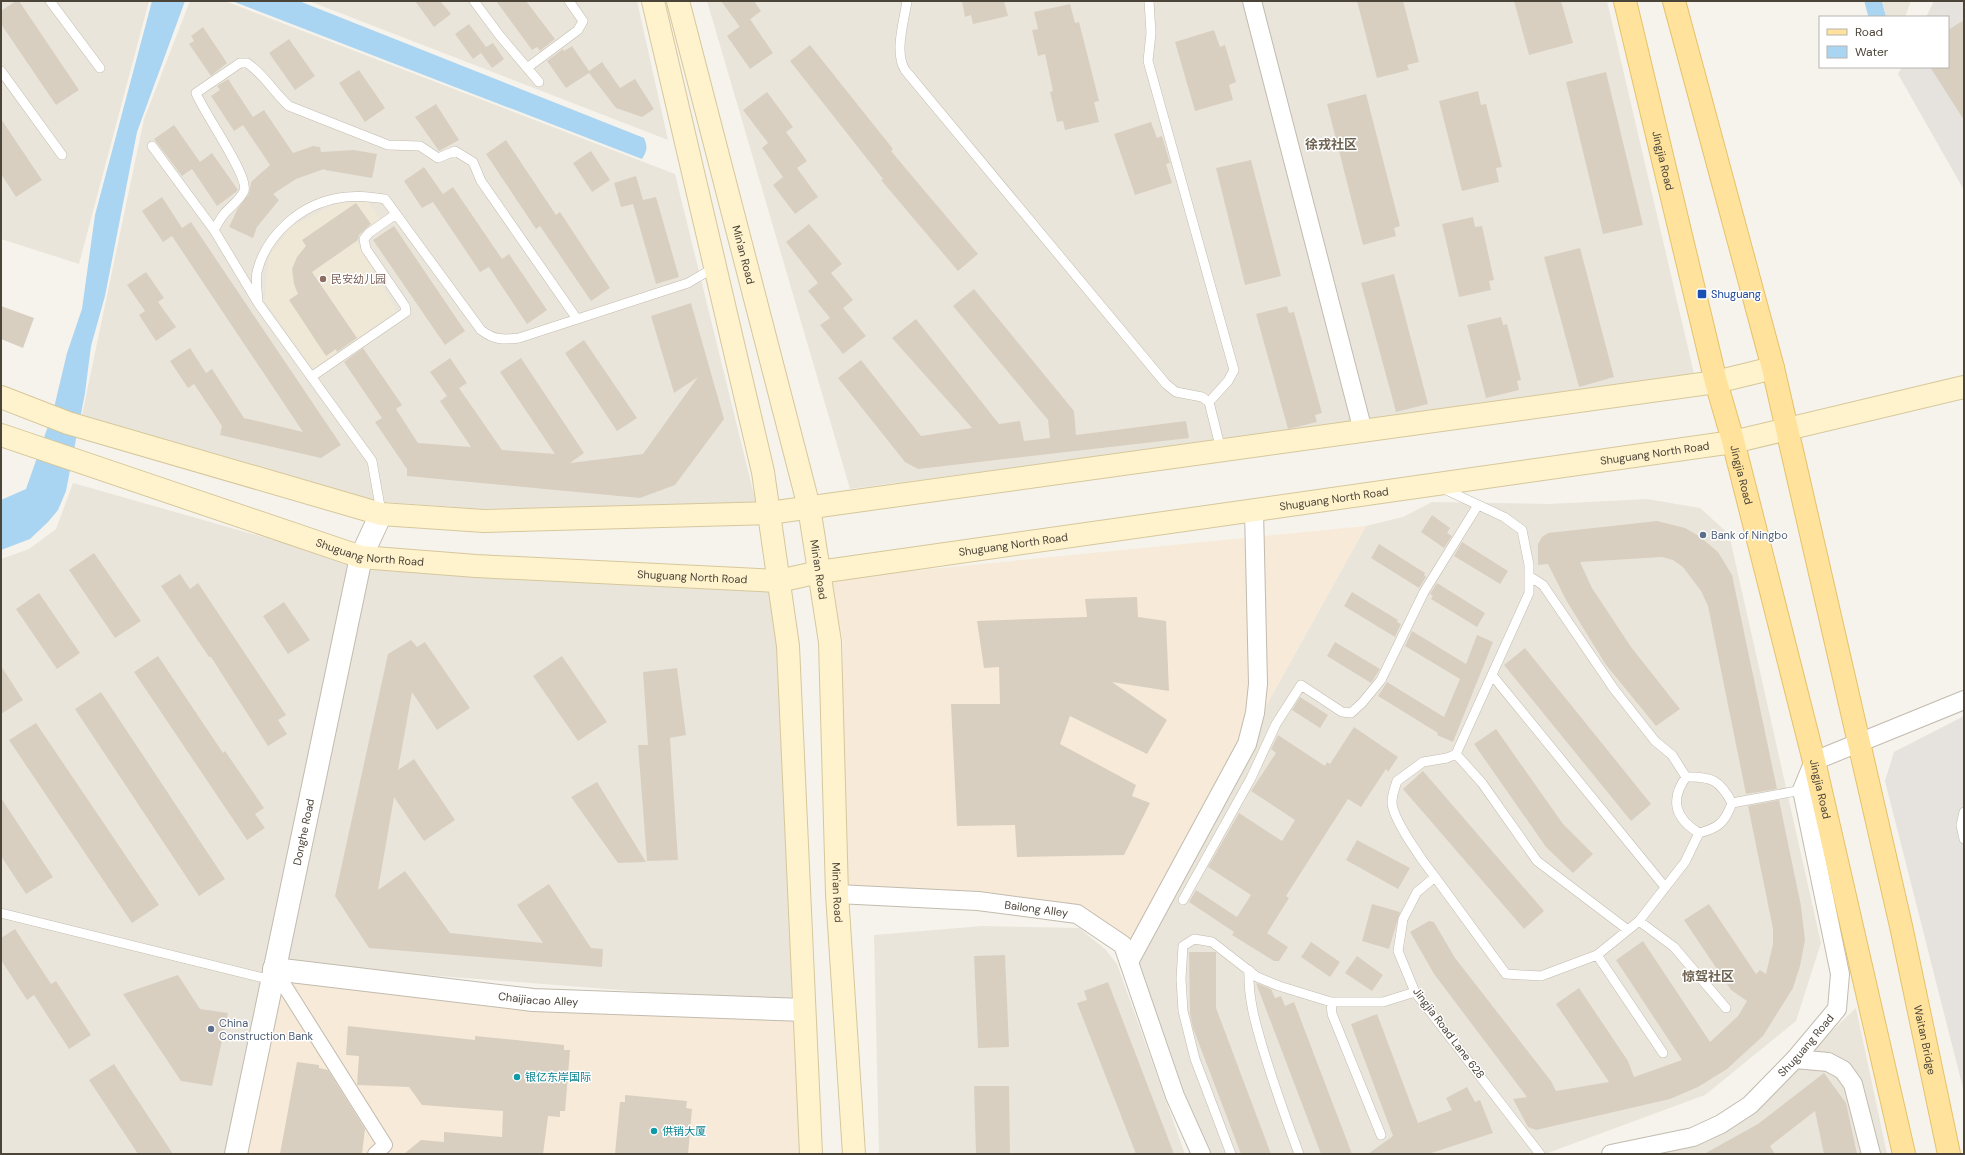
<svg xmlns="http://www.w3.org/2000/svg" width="1965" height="1155" viewBox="0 0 1965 1155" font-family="'DM Sans','Noto Sans SC',sans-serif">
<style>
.residential{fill:#eae5da}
.commercial{fill:#f7ead8}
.industrial{fill:#e6e2dd}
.education{fill:#efe8d6}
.water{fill:#a9d4f2}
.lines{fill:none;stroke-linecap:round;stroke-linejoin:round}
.canal{stroke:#a9d4f2;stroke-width:17}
.building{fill:#d8cfc1}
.service-casing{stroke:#c2bbae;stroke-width:10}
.pedestrian-casing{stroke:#c2bbae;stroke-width:16}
.minor-casing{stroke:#c2bbae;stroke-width:20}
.tertiary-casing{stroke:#c2bbae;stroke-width:24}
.secondary-casing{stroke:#d6c79b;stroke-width:24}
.primary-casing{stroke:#e6c16a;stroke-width:24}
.service{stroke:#fff;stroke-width:9}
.pedestrian{stroke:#fff;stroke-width:14}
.minor{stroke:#fff;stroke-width:18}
.tertiary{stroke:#fff;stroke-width:22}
.secondary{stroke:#fff3cd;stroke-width:22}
.primary{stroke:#ffe39c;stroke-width:22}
.education-dot{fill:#8d6e63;stroke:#fff;stroke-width:1.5}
.transit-dot{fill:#1a4fb4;stroke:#fff;stroke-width:1.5}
.service-dot{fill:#5c6f8a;stroke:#fff;stroke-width:1.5}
.culture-dot{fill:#0f9aa8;stroke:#fff;stroke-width:1.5}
.labels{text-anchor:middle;stroke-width:3;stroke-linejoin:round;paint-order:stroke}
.street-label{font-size:11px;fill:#4b4439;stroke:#fff}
.education-label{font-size:11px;fill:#785e54;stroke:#fff;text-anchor:start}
.transit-label{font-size:11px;fill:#164399;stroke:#fff;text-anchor:start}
.service-label{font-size:11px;fill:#4e5e75;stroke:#fff;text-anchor:start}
.culture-label{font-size:11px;fill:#0d838f;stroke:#fff;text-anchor:start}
.quarter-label{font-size:13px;font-weight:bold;fill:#6e6250;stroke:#fff}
</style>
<rect width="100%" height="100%" fill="#f6f3ec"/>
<path class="residential" d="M 1,1 L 149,1 L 79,264 L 1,239 Z
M 190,1 L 225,1 L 675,174 L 756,503 L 481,509 L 372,501 L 82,415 L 144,119 Z
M 309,1 L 637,1 L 668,140 Z
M 707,1 L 1607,1 L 1695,378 L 850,489 Z
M 1882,1 L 1911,1 L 1905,17 L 1883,17 L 1885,11 Z
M 73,483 L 365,566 L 775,585 L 800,1004 L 272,963 L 231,1154 L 1,1154 L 1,559 L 29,549 L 56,529 Z
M 1647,499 L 1700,508 L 1729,534 L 1821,943 L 1796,1021 L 1705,1095 L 1545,1154 L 1210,1154 L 1194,1120 L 1134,948 L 1161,895 L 1366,526 L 1403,517 L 1432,502 L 1549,504 Z
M 982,926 L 1079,928 L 1105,949 L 1117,964 L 1185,1154 L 879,1154 L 874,935 Z
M 1856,1008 L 1887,1154 L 1630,1154 L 1755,1103 Z"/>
<path class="commercial" d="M 1366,526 L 1161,895 L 1134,948 L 1080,906 L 844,886 L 843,643 L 830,579 Z
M 281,974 L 798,1017 L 804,1154 L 245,1154 Z"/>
<path class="industrial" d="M 1934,1 L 1964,1 L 1964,190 L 1898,74 L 1902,67 L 1948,67 L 1948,17 L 1926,17 Z
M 1964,716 L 1964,1092 L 1885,781 L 1894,752 Z"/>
<path class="education" d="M 367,201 L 381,220 L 355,239 L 397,311 L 313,369 L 265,301 L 269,256 L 291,227 L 336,204 Z"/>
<path class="water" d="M 152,1 L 185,1 L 137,132 L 105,296 L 91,346 L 85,393 L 66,491 L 58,510 L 48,522 L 30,539 L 1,550 L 1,500 L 26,489 L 53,412 L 67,353 L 82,309 L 95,215 Z
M 232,1 L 299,1 L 644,138 C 648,147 647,151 642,159 Z"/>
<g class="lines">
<path class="canal" d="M 1873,1 L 1877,16"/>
</g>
<path class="building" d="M 16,1 L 19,1 L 79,90 L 56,105 L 1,24 L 1,11 Z
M 415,1 L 440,1 L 451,14 L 434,27 Z
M 496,1 L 526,1 L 555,39 L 540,51 L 537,47 L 532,50 Z
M 721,1 L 754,1 L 761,11 L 740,27 Z
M 962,1 L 1004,1 L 1008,16 L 973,24 L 971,15 L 965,17 Z
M 1357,1 L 1403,1 L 1419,62 L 1407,65 L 1409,70 L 1377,78 Z
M 1514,1 L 1561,1 L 1573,43 L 1529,55 Z
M 1070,4 L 1075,23 L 1079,22 L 1092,73 L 1099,101 L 1094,102 L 1099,122 L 1065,130 L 1063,121 L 1057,122 L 1050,92 L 1053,91 L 1045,54 L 1038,56 L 1032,30 L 1038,29 L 1034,12 Z
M 750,19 L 773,53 L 750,69 L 727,36 Z
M 1964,20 L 1964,120 L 1930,67 L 1948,67 L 1948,30 Z
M 469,24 L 486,47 L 493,43 L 504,59 L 492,68 L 481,53 L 473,59 L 455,34 Z
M 203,27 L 227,63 L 211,76 L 189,44 L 194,41 L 191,36 Z
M 1214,30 L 1220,47 L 1225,45 L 1236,82 L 1229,85 L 1233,100 L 1195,111 L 1175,42 Z
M 289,39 L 315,76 L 295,90 L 269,53 Z
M 810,45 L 893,149 L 891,151 L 978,254 L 958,271 L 881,180 L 883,179 L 790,61 Z
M 572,46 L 589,71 L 602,62 L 620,88 L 635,79 L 654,109 L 642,117 L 616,108 L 589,73 L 566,88 L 547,61 L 563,49 L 564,51 Z
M 359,70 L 385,108 L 365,122 L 339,83 Z
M 1606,72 L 1643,225 L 1603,234 L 1566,82 Z
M 228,79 L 253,117 L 264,110 L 293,153 L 313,146 L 320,147 L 321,152 L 354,150 L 377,154 L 372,178 L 325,170 L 324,169 L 296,179 L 273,194 L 279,200 L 257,227 L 253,238 L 229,227 L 238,208 L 249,194 L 251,182 L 270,165 L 243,125 L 234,131 L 211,96 L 220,90 L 217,86 Z
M 1478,91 L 1481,105 L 1486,104 L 1502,167 L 1496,168 L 1499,182 L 1462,191 L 1439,101 Z
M 767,92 L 793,127 L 786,132 L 807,161 L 797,168 L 818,197 L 795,214 L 773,185 L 783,177 L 762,148 L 768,143 L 743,110 Z
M 1366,94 L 1400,226 L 1394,228 L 1396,236 L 1363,245 L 1327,104 Z
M 436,104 L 459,140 L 439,151 L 415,117 Z
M 1,119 L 42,180 L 16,197 L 1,174 Z
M 1151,122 L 1157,138 L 1162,136 L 1170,163 L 1166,164 L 1172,183 L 1135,195 L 1114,134 Z
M 174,125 L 200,162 L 212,153 L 238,190 L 236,192 L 217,206 L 192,169 L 182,176 L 154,139 Z
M 506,140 L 556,215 L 560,212 L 610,288 L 591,301 L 540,226 L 536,229 L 486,154 Z
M 591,151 L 610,180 L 592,192 L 573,163 Z
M 1251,160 L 1281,276 L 1245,285 L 1216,168 Z
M 424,167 L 443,194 L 453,187 L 502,259 L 509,254 L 547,310 L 527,324 L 489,267 L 480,272 L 433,202 L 422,208 L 404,181 Z
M 636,176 L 643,200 L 656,197 L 679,277 L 656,284 L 633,204 L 621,207 L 614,183 Z
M 162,197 L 182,228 L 191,222 L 341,445 L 321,458 L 220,435 L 222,426 L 194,384 L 188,388 L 170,361 L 190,348 L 206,373 L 212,369 L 244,418 L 303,432 L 172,236 L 163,242 L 142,211 Z
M 356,203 L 371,224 L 359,235 L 358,240 L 312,272 L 357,338 L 337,352 L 336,349 L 326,356 L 289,300 L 298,294 L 294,284 L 292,269 L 297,257 L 306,246 L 302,240 Z
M 1473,217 L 1475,227 L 1482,226 L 1494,280 L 1489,281 L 1491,290 L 1459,297 L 1442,224 Z
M 809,224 L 842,264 L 831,273 L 853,300 L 843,308 L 866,336 L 843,354 L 820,325 L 830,318 L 808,291 L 818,283 L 786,242 Z
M 394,226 L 465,331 L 445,345 L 373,240 Z
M 1580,248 L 1614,377 L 1579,387 L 1544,257 Z
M 146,272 L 164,298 L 158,302 L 176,327 L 156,341 L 139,315 L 145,311 L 127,285 Z
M 1394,274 L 1428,404 L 1396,412 L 1361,283 Z
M 974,289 L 1074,411 L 1076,435 L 1186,421 L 1189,438 L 918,469 L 905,462 L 838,378 L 861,360 L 921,436 L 972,428 L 892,338 L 916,319 L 999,424 L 1020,421 L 1024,441 L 1050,438 L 1048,420 L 953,306 Z
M 691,303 L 724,419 L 675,485 L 640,498 L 407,476 L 407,469 L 375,422 L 382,418 L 344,362 L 363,348 L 402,405 L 396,409 L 418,443 L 471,447 L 440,401 L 447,396 L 430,372 L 450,358 L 467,383 L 459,388 L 502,450 L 555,454 L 500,372 L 521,358 L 584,453 L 570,463 L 643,454 L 698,377 L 674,393 L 651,316 Z
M 1,306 L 34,318 L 23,348 L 1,339 Z
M 1287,306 L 1289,313 L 1294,312 L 1322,413 L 1315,415 L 1317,422 L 1288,429 L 1256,314 Z
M 1501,317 L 1503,325 L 1507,324 L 1521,380 L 1517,381 L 1519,390 L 1486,398 L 1467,325 Z
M 584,340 L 637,418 L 617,431 L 565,353 Z
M 1432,515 L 1450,528 L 1447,533 L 1452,536 L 1444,548 L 1421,532 Z
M 1657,521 L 1685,528 L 1699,536 L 1718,552 L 1732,575 L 1777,789 L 1746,794 L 1708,606 L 1701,591 L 1683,567 L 1673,560 L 1662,557 L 1580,562 L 1592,588 L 1631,647 L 1680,709 L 1656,726 L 1606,665 L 1566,600 L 1548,564 L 1538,565 L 1538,544 L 1542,537 L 1548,533 Z
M 1462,542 L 1508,571 L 1500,584 L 1454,556 Z
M 1379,544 L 1425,573 L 1424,575 L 1426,577 L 1419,588 L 1371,558 Z
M 94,553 L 141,621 L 115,638 L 69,570 Z
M 180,574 L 190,589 L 198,583 L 286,715 L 278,720 L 287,734 L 268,746 L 211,657 L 209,657 L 161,586 Z
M 1437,583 L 1485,613 L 1477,627 L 1431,599 L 1433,596 L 1430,594 Z
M 1352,592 L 1398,620 L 1397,622 L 1401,624 L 1395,637 L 1344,606 Z
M 39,593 L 80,653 L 57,669 L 16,609 Z
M 1137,597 L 1138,617 L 1166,621 L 1169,691 L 1112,682 L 1167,720 L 1147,754 L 1070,716 L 1060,744 L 1136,785 L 1132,796 L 1150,803 L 1124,855 L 1017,857 L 1015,825 L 957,826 L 951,704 L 1000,704 L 999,667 L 984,668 L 977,621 L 1087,617 L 1085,599 Z
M 284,602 L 310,640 L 288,654 L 263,616 Z
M 1412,631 L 1466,664 L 1477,635 L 1493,642 L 1453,742 L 1437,735 L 1438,733 L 1378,696 L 1387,682 L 1444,717 L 1460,679 L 1405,646 Z
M 411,640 L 417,647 L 425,642 L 470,708 L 437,730 L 412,692 L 398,770 L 414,759 L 455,820 L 424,841 L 394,797 L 378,890 L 405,871 L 450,933 L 543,943 L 517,905 L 549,884 L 591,948 L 603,949 L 602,967 L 369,948 L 335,896 L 388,654 Z
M 1335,642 L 1380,669 L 1371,683 L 1327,656 Z
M 1525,648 L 1651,804 L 1631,821 L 1504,665 Z
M 158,656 L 223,753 L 225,751 L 264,808 L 255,814 L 265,828 L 247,840 L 134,672 Z
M 562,656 L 607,722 L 578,741 L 533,676 Z
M 1,666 L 23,700 L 1,714 Z
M 677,668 L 686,735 L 670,738 L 678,860 L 647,861 L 638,745 L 648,745 L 643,672 Z
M 101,692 L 225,879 L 199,896 L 75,709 Z
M 1300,697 L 1328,715 L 1320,728 L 1292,710 Z
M 36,723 L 159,905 L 132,923 L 9,740 Z
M 1354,727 L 1398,757 L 1388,772 L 1386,769 L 1361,807 L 1348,799 L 1286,896 L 1289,898 L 1267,933 L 1288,947 L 1279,961 L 1274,961 L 1232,935 L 1234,932 L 1189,902 L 1196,890 L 1237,917 L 1251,895 L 1208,867 L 1239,813 L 1282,841 L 1295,820 L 1251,791 L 1276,753 L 1271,749 L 1278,735 L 1325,766 L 1327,762 L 1330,764 Z
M 1496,729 L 1563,824 L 1593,854 L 1573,873 L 1546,847 L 1474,744 Z
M 1423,771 L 1544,911 L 1524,929 L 1403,789 Z
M 597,782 L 646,862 L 618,863 L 571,797 Z
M 1,798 L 53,877 L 26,894 L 1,856 Z
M 1779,800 L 1801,906 L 1805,940 L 1800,966 L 1793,988 L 1763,1036 L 1727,1069 L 1698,1087 L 1670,1099 L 1536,1130 L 1528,1127 L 1513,1099 L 1527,1097 L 1434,974 L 1410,932 L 1429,921 L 1434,922 L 1455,958 L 1551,1081 L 1556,1091 L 1609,1082 L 1556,1004 L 1579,988 L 1628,1061 L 1634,1077 L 1682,1060 L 1616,960 L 1643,941 L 1710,1042 L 1738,1016 L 1747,1001 L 1731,990 L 1684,920 L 1709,904 L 1756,974 L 1760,970 L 1766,974 L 1773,944 L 1773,929 L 1748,806 Z
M 1357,840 L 1410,868 L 1398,889 L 1346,860 Z
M 1372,904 L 1400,912 L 1389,949 L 1362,941 Z
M 15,929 L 51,984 L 56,981 L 91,1035 L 69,1049 L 34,995 L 27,1000 L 1,960 L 1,938 Z
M 1311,942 L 1340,962 L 1330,977 L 1301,957 Z
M 1189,952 L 1216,952 L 1216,1008 L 1271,1154 L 1241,1154 L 1193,1028 L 1190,1014 Z
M 1005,955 L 1009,1047 L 978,1048 L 974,956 Z
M 1357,956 L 1383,975 L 1372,991 L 1345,973 Z
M 178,975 L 200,1009 L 228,1013 L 212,1086 L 181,1081 L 123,994 Z
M 1108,982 L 1174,1154 L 1136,1154 L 1077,1003 L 1087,1000 L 1084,991 Z
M 1256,983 L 1271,989 L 1275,998 L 1281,996 L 1285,1006 L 1294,1002 L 1352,1154 L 1321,1154 Z
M 1377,1014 L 1418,1123 L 1452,1110 L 1446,1098 L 1467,1087 L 1475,1102 L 1480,1100 L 1493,1133 L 1428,1154 L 1368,1154 L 1393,1136 L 1351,1024 Z
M 348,1026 L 475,1040 L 475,1036 L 564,1045 L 564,1050 L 570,1050 L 565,1111 L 560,1111 L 560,1117 L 548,1116 L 543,1154 L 404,1154 L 421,1140 L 444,1142 L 444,1132 L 502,1137 L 503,1111 L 422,1105 L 409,1087 L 357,1085 L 359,1056 L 346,1055 Z
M 297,1062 L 319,1065 L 319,1068 L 328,1070 L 365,1129 L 362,1154 L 280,1154 Z
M 114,1064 L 173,1154 L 138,1154 L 89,1080 Z
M 1824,1073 L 1846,1103 L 1857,1154 L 1824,1154 L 1815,1111 L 1770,1146 L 1775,1154 L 1704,1154 L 1758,1124 Z
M 974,1086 L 1009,1086 L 1010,1154 L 976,1154 Z
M 625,1095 L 687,1101 L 686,1108 L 692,1109 L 688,1154 L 615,1154 L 620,1102 L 625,1102 Z"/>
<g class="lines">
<defs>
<path id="service" d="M 50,1 L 100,68
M 474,1 L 500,36 L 539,82
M 907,1 C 904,22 894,52 905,70 L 1166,384 L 1176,392 L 1202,397 L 1209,402 L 1221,450
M 1149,1 L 1151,33 L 1148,61 L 1234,370 L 1228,381 L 1209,402
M 527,68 L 578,30 L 583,21 L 569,1
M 1,71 L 62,155
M 152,146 L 214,230 L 258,303 L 372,461 L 381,512
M 214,230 C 217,225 220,219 224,214 C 230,207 240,200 244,191 C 250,177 203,112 196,93 L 240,63 L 247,63 C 264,74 274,93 289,106 L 388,145 L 420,146 L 438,158 L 455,151 L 473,162 L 481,181 L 577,319
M 258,303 C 258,294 255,282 257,272 C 266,235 301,204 339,198 C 354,195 369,197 385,199 L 481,330 C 494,340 503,340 519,338 L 688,283 L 715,267
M 311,377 L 406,312 L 405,306 L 366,249 L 364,239 L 369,233 L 396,214
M 1529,576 L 1543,585 L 1614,689 L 1655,741 L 1672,755 L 1686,777 C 1711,776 1720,780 1732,803 C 1725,822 1719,828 1699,833 C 1676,819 1669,801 1686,777
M 1492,675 L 1665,887
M 1456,754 L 1482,783 L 1537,861 L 1628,930
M 1732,803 L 1802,790
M 1964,812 L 1961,825 L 1964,839
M 1435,877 C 1424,863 1392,819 1392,802 C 1392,795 1395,787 1397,781 L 1423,762 L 1447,758 L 1456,754 L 1529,593 L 1529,565 L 1522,530 L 1504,517 L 1442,488
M 1183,900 L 1251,778 L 1276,724 L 1301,685 L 1342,712 L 1351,713 L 1362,703 L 1381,680 L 1424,592 L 1478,505
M 1,913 L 272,980
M 1639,921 L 1674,947 L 1726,1008
M 1597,955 L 1663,1053
M 1249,970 C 1248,998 1255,1022 1263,1049 C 1274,1085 1286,1119 1299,1154
M 1331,1002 L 1332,1014 L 1381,1135
M 1231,1154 L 1195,1059 L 1183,1011 L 1181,979 L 1183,946 L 1194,939 L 1212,942 L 1257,977 L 1279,986 L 1331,1002 L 1383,1002 L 1415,992
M 1540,1154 L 1415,992 L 1398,951 L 1403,919 L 1417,892 L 1435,877 L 1506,974 L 1541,976 L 1597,955 L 1639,921 L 1685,862 L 1699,833"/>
<path id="pedestrian" d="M 274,969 L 385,1145 L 375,1154"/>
<g id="minor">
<path d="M 1252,1 L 1363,431"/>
<path id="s1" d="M 837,894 L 978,901 L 1077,914 L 1123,945 L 1175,1096 L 1201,1154"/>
<path d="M 1129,962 L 1247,744 L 1255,713 L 1258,684 L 1254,510"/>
<path d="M 1795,1059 L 1828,1062 L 1843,1070 L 1853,1084 L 1871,1154"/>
<path id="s2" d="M 1611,1154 L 1693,1137 L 1721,1124 L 1750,1105 L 1795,1059 L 1837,1009 L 1840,974 L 1802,790 L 1814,761 L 1964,700"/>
</g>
<g id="tertiary">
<path id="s3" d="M 274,969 L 533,1000 L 804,1010"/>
<path id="s4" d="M 236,1154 L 361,557 L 381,514"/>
</g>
<g id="secondary">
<path d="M 653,1 L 763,472 L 788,646 L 811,1154"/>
<path id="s5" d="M 678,1 L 809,507 L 830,642 L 837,894 L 854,1154"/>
<path d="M 1,397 L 68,423 L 381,514 L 484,521 L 769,513 L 1716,382 L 1773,368"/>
<path id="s6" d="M 1,435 L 361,557 L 476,566 L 779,581 L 819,572 L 1733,442 L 1964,387"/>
</g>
<g id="primary">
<path id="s7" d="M 1625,1 L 1716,382 L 1732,437 L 1814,761 L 1904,1154"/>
<path id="s8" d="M 1674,1 L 1773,368 L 1901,926 L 1949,1154"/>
</g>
</defs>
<use href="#service" class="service-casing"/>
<use href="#pedestrian" class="pedestrian-casing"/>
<use href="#minor" class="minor-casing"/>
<use href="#tertiary" class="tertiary-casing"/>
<use href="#secondary" class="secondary-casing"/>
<use href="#primary" class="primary-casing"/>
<use href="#service" class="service"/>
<use href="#pedestrian" class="pedestrian"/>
<use href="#minor" class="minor"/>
<use href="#tertiary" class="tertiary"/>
<use href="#secondary" class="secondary"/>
<use href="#primary" class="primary"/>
</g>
<circle class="education-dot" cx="323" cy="279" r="4"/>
<rect class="transit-dot" x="1697" y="289" width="10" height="10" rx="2"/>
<g class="service-dot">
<circle cx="1703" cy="535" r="4"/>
<circle cx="211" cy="1029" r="4"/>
</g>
<g class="culture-dot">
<circle cx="517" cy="1077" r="4"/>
<circle cx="654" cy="1131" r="4"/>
</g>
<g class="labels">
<g class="street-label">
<text dy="4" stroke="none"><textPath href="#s7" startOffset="164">Jingjia Road</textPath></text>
<text dy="4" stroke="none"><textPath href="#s5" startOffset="262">Min'an Road</textPath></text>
<text dy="4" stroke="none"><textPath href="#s6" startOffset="1684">Shuguang North Road</textPath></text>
<text dy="4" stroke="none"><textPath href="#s7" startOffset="488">Jingjia Road</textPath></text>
<text dy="4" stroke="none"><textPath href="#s6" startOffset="1360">Shuguang North Road</textPath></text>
<text dy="4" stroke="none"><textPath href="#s6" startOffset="1036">Shuguang North Road</textPath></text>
<text dy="4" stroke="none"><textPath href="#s6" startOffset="388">Shuguang North Road</textPath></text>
<text dy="4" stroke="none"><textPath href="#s5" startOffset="586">Min'an Road</textPath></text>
<text dy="4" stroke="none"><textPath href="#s6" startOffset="712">Shuguang North Road</textPath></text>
<text dy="4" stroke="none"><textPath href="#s7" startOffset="812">Jingjia Road</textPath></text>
<text dy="4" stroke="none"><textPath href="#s4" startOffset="329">Donghe Road</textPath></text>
<text dy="4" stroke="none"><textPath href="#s5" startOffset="910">Min'an Road</textPath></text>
<text dy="4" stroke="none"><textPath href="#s1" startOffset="200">Bailong Alley</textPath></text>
<text dy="4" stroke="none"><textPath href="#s3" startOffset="266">Chaijiacao Alley</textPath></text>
<text transform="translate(1449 1033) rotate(53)" y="4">Jingjia Road Lane 628</text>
<text dy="4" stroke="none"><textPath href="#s8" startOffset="1069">Waitan Bridge</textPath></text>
<text dy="4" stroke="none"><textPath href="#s2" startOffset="231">Shuguang Road</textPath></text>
</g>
<g class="education-label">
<text x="331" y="283">民安幼儿园</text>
</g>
<g class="transit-label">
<text x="1711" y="298">Shuguang</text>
</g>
<g class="service-label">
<text x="1711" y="539">Bank of Ningbo</text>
<text x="219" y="1027">China<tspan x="219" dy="13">Construction Bank</tspan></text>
</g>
<g class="culture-label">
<text x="525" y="1081">银亿东岸国际</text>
<text x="662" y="1135">供销大厦</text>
</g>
<g class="quarter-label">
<text x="1331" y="149">徐戎社区</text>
<text x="1708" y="981">惊驾社区</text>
</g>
</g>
<rect width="1965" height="1155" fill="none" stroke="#4b4439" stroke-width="4"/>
<rect x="1819" y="16" width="130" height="52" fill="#ffffff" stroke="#b7b4b0"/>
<rect x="1827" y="29" width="20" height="6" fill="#ffe39c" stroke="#b7b4b0"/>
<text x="1855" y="36" font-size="12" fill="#4b4439">Road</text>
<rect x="1827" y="46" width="20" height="12" fill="#a9d4f2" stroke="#b7b4b0"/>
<text x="1855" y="56" font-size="12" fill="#4b4439">Water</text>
</svg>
